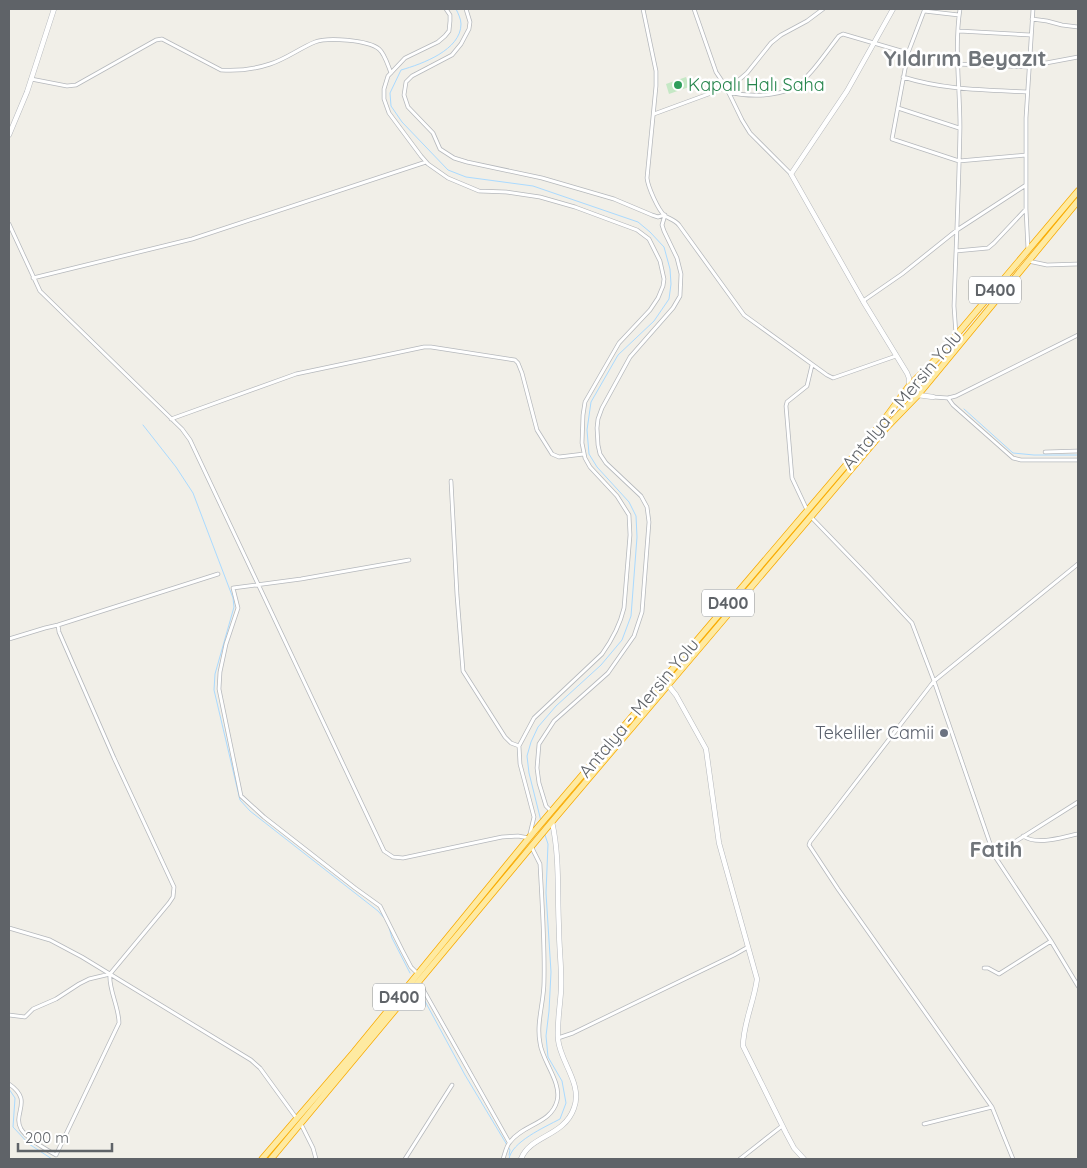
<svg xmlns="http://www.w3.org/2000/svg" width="1087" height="1168" viewBox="0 0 1087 1168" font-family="Quicksand,sans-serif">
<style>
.green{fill:#c5e8c5}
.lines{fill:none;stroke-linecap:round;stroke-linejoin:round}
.stream{stroke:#aadaff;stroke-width:1}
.minor-casing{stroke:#b5b8bc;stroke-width:4.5}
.tertiary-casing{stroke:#b5b8bc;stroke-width:5.5}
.trunk-casing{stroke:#f9ab00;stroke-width:7}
.minor{stroke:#fff;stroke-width:3}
.tertiary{stroke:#fff;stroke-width:4.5}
.trunk{stroke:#feeaa1;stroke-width:5.5}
.leisure-dot{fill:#2e9e5b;stroke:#fff;stroke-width:2}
.worship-dot{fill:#6b7280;stroke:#fff;stroke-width:2}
.labels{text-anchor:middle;stroke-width:5;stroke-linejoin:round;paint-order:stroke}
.shield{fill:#fff;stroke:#8f9295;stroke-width:1}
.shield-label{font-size:16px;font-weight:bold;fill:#5f6368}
.leisure-label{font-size:18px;fill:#27864d;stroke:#fff;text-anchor:start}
.street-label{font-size:18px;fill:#5f6368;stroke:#fff}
.worship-label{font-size:18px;fill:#5b616d;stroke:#fff;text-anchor:end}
.district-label{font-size:22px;font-weight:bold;fill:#70757a;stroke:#fff}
</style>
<rect width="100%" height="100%" fill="#f1efe8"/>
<path class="green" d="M 686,77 L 689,87 L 669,94 L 666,84 Z"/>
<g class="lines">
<path class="stream" d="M 456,9 C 458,13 461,19 461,24 C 461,50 422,64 401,70 L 390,93 L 391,106 L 402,122 L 448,170 L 466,177 L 533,186 L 638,222 L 650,232 L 664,247 L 670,269 L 671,284 L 669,299 L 654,321 L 618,355 L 591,402 L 587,430 L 589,454 L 597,467 L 629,502 L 636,516 L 637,537 L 631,616 L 622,640 L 601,665 L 556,706 L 538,727 L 531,742 L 527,756 L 529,773 L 541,821
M 964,409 L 1013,453 L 1034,455 L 1078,455
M 143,425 L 176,467 L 193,493 L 233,598 L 234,607 L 215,674 L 214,690 L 240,800 L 250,811 L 378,911 L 385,919
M 388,924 L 392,938 L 410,973
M 420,992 L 465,1075 L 510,1150 L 509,1155
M 9,1089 L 15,1098 L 13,1127 L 29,1144 L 52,1159
M 509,1159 C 511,1142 545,1127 560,1119 L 566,1103 L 562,1081 L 548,1057 L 546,1036 L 549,1011 L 551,972 L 546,893 L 548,844 L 545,835"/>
<defs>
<path id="minor" d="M 466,9 L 470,22 L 469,29 L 461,44 L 452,55 L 412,76 L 406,82 L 404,95 L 408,107 L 433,133 L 440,149 L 454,158 L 467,162 L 542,178 L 614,199 L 652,215 L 658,217 L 664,215
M 643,9 L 656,71 L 656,86 L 647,178 C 648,187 658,210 665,216 C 670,219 675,220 679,225 L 744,315 L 827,375 L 833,378 L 896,356
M 694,9 L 716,72 L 726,87 L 742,120 L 750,133 L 791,174
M 959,15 L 924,11 L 908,53 L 892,139 L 959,161 L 1026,155
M 1032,19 L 1047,21 L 1062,25 L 1078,27
M 959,31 L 1031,35
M 1029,63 L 1046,63 L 1078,57
M 956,64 L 1028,67
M 903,77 C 944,90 985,90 1027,92
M 31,79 L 67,86 L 76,85 L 156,40 L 162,39 L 221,70 C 236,71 255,69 270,64 C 286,59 300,48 315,42 C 328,37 368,40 379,49 C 385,54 388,66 391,73
M 728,92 C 748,97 774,97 793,88 C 809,79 827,51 839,36 L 843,34 L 908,53
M 898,108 L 959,128
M 654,114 L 733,85 L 747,73 L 771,43 L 781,35 L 807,21 L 823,9
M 9,224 L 40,291 L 182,429 L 190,440 L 384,851 L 393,857 L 403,858 L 502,837 L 518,836 L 529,838 L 534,817 L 520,764 L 519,746 L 534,718 L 602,654 C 612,640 620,625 624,608 L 630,535 L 629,515 L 617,496 L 590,467 L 585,458 L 582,443 L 583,415 L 585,402 L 619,343 L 650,310 L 658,298 L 663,286 L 664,279 L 660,261 L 649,239 L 637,230 L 575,207 L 540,197 L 506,192 L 479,191 L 448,178 L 428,164 L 421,156 L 389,113 L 384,99 L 384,89 L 388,76 L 405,58 L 438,42 L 445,36 L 449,31 L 450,21 L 450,15 L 446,9
M 1028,250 L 1026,209 L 1026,118 L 1033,9
M 956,251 L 988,248 L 994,243 L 1026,209
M 1028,261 L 1047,265 L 1078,264
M 33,278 L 192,239 L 426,162
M 863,301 L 902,274 L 957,230 L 1026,185
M 956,335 L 954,306 C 956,246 959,186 960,127 C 960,87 954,48 960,9
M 933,397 L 948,398 L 956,396 L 1078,335
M 948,398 L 953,405 L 1013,458 L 1021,460 L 1078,460
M 171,419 L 296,374 L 424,347 L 431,347 L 515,360 L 518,363 L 522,373 L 537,430 L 552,454 L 559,457 L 584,454
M 1045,452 L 1078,451
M 451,481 L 457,595 L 463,671 L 505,737 L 511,743 L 519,746
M 807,510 L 792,478 L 786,406 L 787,402 L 807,386 L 812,365
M 811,517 L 870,578 L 912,623 L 934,681 L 994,855 L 1051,941 L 1078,986
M 409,560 L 301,579 L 233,588 L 238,608 L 226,644 L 220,672 L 219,689 L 241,796 L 264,817 L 355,888 L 380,906 L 402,950 L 411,967 L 417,973
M 9,639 L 45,628 L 58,625 L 218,574
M 551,811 L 546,806 L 539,783 L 537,768 L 539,744 L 554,721 L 608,673 L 634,636 L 642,612 L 649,522 L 647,507 L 641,496 L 606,463 L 600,454 L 598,445 L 597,428 L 598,419 L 602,408 L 630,357 L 673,308 L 680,296 L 681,274 L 677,258 L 664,231 L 662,225 L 665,215
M 1023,836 C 1038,846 1062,837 1078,834
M 994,855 L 1078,802
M 9,928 L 50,940 L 82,957 L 251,1060 L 260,1068 L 297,1119
M 984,968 L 988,968 L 999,974 L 1051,941
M 419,982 L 509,1142
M 9,1015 L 25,1017 L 33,1009 L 56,999 L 79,984 L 89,979 L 110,974
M 558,1038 L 573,1033 L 734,955 L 748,947
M 9,1084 C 34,1101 12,1113 21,1129 C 27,1139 47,1150 56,1155 L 119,1023 C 119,1007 108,988 110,974 L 169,903 L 173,897 L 174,887 L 114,758 L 59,632 L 58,625
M 301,1124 L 313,1148 L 316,1159
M 924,1124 L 992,1107
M 405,1159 L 452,1085
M 503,1159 C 505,1154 506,1146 510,1142 C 523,1124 551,1124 557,1101 C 562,1082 542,1061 540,1043 C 536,1023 544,1002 544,982 C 545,944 542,903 540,864 L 532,848
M 740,1159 L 782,1126
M 1013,1159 L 992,1107 L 838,889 L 809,845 L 810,842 L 934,681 L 1078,564"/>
<path id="tertiary" d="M 893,9 L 847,91 L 791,174 L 863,301 L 907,373 L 909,378 L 909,386
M 9,135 L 27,92 L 54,9
M 918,395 L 933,397
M 668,685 L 676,695 L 706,749 L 719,843 L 757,979 C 754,1002 743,1024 743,1046 L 786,1133 L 794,1148 L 804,1159
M 521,1159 C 530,1135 564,1137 574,1108 C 583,1084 560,1062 558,1039 C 557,1022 560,1007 561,990 C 562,969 559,949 559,929 C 557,893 560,857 552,822"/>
<path id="trunk" d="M 262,1159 L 354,1052 L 533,833 L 881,424 L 909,386 L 937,358 L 1078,191
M 271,1159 L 550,824 L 887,427 L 918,395 L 1078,201"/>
</defs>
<use href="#minor" class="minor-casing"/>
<use href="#tertiary" class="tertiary-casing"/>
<use href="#trunk" class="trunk-casing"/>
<use href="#minor" class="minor"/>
<use href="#tertiary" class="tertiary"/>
<use href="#trunk" class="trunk"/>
</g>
<circle class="leisure-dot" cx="678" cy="85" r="5"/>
<circle class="worship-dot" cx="944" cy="733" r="5"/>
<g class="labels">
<g class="shield">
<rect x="969" y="276.5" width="52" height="27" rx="4"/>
<rect x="702" y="589.5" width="52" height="27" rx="4"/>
<rect x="373" y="983.5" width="52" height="27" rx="4"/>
</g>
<g class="shield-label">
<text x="995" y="296">D400</text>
<text x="728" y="609">D400</text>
<text x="399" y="1003">D400</text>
</g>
<g class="leisure-label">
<text x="688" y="91">Kapalı Halı Saha</text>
</g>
<g class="street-label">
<text transform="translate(902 400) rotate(-50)" y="6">Antalya - Mersin Yolu</text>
<text transform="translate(639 708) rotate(-50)" y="6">Antalya - Mersin Yolu</text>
</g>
<g class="worship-label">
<text x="934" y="739">Tekeliler Camii</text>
</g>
<g class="district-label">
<text x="965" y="66">Yıldırım Beyazıt</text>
<text x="996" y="857">Fatih</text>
</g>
</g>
<rect width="1087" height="1168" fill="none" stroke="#5f6368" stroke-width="20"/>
<path d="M18 1143v8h94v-8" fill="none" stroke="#5f6368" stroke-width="2.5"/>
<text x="25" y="1143" font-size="15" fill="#5f6368" stroke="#ffffff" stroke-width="4" paint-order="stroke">200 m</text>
</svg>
